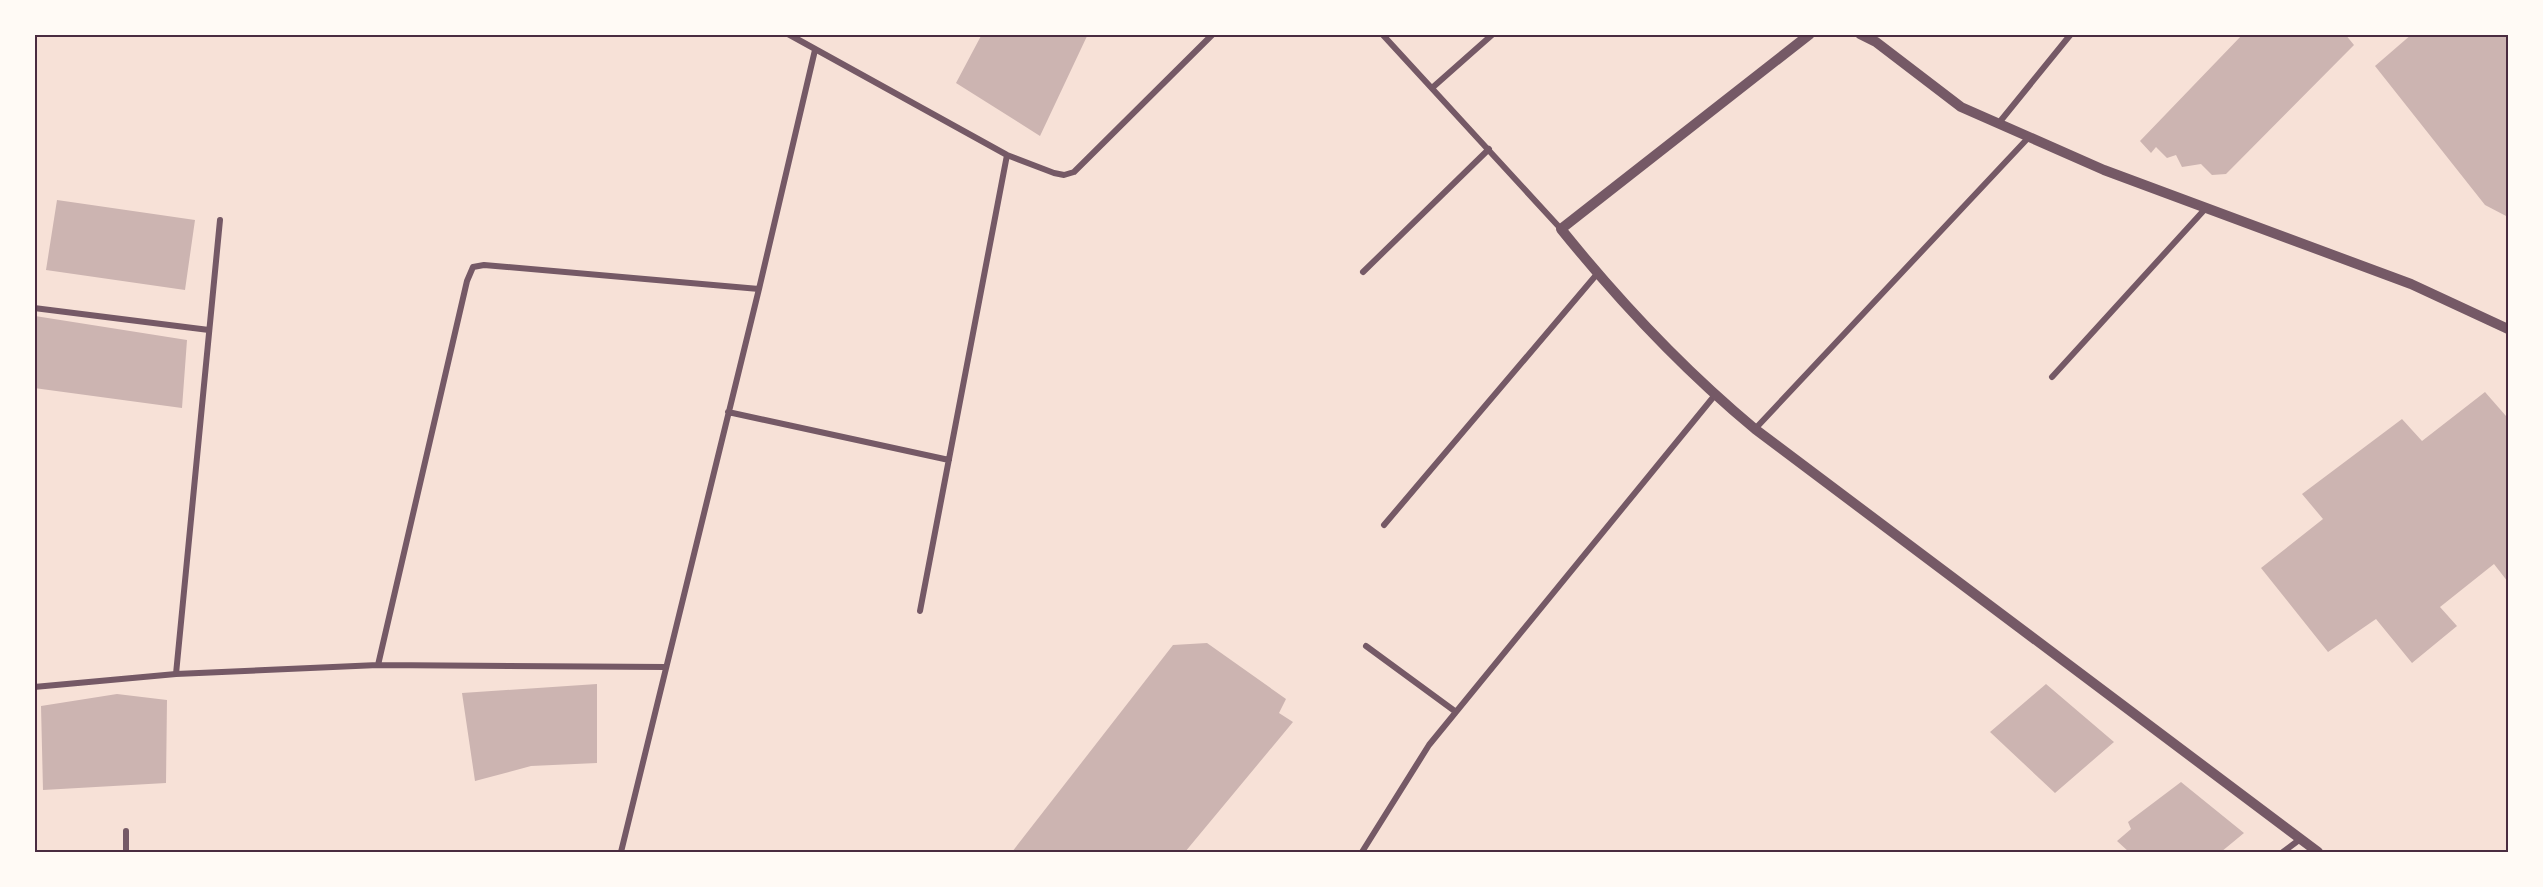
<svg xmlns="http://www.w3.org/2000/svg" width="2543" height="887" viewBox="0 0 2543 887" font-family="'Fira Sans',sans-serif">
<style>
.building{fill:#ccb4b1}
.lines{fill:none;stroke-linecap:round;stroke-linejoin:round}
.minor{stroke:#755966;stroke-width:6}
.tertiary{stroke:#755966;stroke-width:10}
.neatline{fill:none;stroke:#4a2c40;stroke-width:2}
</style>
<rect width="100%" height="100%" fill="#f7e1d7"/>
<path class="building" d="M 982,34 L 1088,34 L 1040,136 L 956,83 Z
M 2243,34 L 2345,34 L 2354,45 L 2226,174 L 2212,175 L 2201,164 L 2182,167 L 2176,155 L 2167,158 L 2156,147 L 2151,153 L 2140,141 Z
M 2412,34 L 2508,34 L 2508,217 L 2485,205 L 2375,66 Z
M 57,200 L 195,220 L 185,290 L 46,270 Z
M 35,316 L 187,340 L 182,408 L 34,388 Z
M 2485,392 L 2506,416 L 2508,414 L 2508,582 L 2494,564 L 2440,607 L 2457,626 L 2412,663 L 2376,619 L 2328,652 L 2261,568 L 2323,519 L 2302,494 L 2402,419 L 2422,441 Z
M 1207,643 L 1286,699 L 1279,713 L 1293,722 L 1185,852 L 1012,852 L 1173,645 Z
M 597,684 L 597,763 L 531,766 L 475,781 L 462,693 Z
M 2046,684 L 2114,742 L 2055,793 L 1990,732 Z
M 117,694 L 167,700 L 166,783 L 43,790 L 41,706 Z
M 2181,782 L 2244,833 L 2221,852 L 2129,852 L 2117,841 L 2131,829 L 2128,822 Z"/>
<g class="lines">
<path class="minor" d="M 788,34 L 1007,155 L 1054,173 L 1064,175 L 1074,172 L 1213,34
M 1382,34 L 1561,229
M 1432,88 L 1493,34
M 1998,124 L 2071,34
M 1363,272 L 1489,149
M 34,308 L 209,330
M 2052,377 L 2206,208
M 728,412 L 949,460
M 1755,429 L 2029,137
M 1384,525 L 1597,274
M 920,611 L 1007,155
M 1366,646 L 1456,712
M 378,665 L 467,281 L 473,267 L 484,265 L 759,289
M 176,674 L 220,220
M 34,687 L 176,674 L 378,665 L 666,667
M 126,852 L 126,831
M 621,852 L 759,289 L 815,50
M 1362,852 L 1429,745 L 1715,395
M 2283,852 L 2299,840"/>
<path class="tertiary" d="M 1810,34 L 1561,229 C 1619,301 1684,370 1755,429 L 2318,852
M 1860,34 L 1876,42 L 1961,107 L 2104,170 L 2411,284 L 2508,329"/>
</g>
<rect width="2543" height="887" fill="none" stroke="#fffaf5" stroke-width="72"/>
<rect x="36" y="36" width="2471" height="815" class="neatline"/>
</svg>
